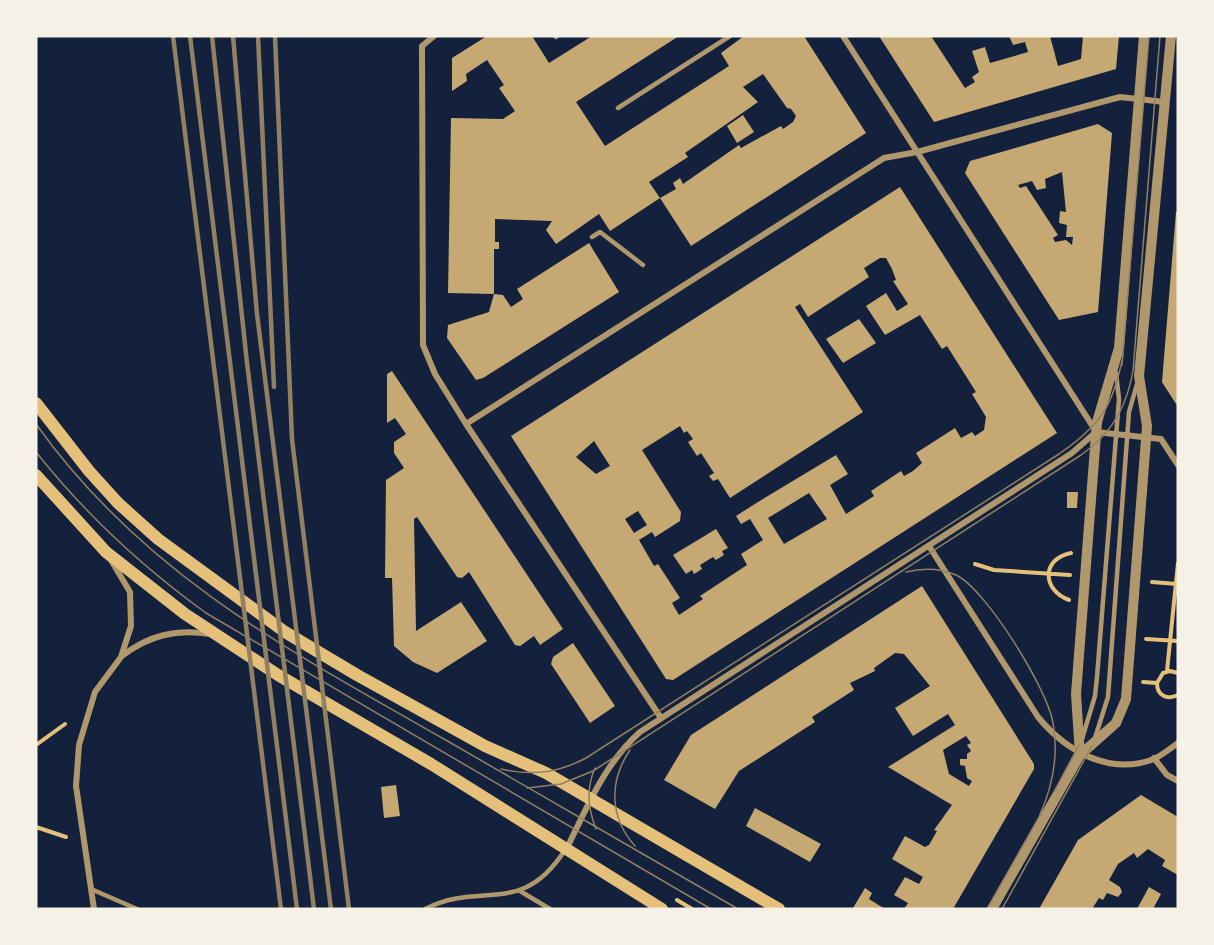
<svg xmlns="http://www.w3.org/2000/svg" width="1214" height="945" viewBox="0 0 1214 945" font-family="'Source Sans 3',sans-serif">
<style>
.building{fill:#c6a872;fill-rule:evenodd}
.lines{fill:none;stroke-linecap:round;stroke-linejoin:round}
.path{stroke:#e5c07b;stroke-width:4}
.service{stroke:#b1986c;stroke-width:4.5}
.minor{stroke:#b1986c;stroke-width:6}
.tertiary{stroke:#b1986c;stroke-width:10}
.secondary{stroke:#e5c07b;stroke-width:12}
.tram{stroke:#918062;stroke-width:1.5}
.rail{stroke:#918062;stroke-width:4.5}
</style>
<rect width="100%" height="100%" fill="#14213d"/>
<path class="building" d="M 487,36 L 532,36 L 549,63 L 592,36 L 679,36 L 576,102 L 605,146 L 729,66 L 721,53 L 744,36 L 804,36 L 866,133 L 691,246 L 660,198 L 676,189 L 673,183 L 680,178 L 683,184 L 739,145 L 741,148 L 781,126 L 783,129 L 793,122 L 796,116 L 791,109 L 787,108 L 763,74 L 743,87 L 758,102 L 685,153 L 688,157 L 649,182 L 660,198 L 610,231 L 599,214 L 556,244 L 546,230 L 552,221 L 495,219 L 495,242 L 499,242 L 499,249 L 494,249 L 494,294 L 448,293 L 451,118 L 503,119 L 515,111 L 499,88 L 504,85 L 487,60 L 466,74 L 467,81 L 452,91 L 452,58 Z
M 879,36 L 931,36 L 965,88 L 975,82 L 972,77 L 979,72 L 972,51 L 985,47 L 990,63 L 1028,52 L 1025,42 L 1013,45 L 1009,36 L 1050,36 L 1058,66 L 1081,59 L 1083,36 L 1119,36 L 1116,69 L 934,122 Z
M 743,115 L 754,132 L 737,143 L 727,126 Z
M 1098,124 L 1112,133 L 1098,312 L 1059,320 L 965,173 L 970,161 ZM 1062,172 L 1066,212 L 1060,211 L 1059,223 L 1067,225 L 1066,237 L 1073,237 L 1072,245 L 1066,240 L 1055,242 L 1053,238 L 1058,235 L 1026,186 L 1020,188 L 1018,185 L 1032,181 L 1037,190 L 1046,188 L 1045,179 Z
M 900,187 L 1057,433 L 673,680 L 666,679 L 511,436 ZM 880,258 L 886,258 L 892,269 L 896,280 L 893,281 L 908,304 L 897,311 L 886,293 L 866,306 L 885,335 L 920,315 L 942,349 L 947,346 L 976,392 L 972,394 L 986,417 L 984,430 L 975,436 L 972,432 L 961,438 L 955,428 L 916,453 L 922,463 L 913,471 L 904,476 L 901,471 L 871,491 L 874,496 L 846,514 L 830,485 L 848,474 L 836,455 L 758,502 L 736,516 L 741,524 L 750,519 L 763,540 L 741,554 L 747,565 L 700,596 L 703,599 L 679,615 L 672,603 L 680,598 L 658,564 L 654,566 L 639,540 L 652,532 L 655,537 L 680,521 L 681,512 L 642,450 L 680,426 L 684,433 L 687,431 L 693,439 L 688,442 L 697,456 L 701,453 L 714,473 L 709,476 L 713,481 L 718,479 L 730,498 L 863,412 L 795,307 L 800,304 L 808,317 L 869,277 L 864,268 ZM 594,441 L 610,466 L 596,474 L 576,457 ZM 809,493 L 827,519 L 784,544 L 768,518 ZM 638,511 L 647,525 L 634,533 L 625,519 Z
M 1176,212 L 1178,212 L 1178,407 L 1162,382 Z
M 589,243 L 619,292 L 483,378 L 476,380 L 447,338 L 448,325 L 489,312 L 494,294 L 503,295 L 511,307 L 523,299 L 517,289 Z
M 859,319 L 876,343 L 843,363 L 826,339 Z
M 392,371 L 563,629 L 540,645 L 534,636 L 520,646 L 515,645 L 469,572 L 462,578 L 457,577 L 417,517 L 414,519 L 416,631 L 461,602 L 487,641 L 437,673 L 413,662 L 394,646 L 392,578 L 385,578 L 386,480 L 404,468 L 394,453 L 394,442 L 406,434 L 395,418 L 387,423 L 387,374 Z
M 1067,492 L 1078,492 L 1077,508 L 1067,508 Z
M 716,529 L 728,548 L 722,551 L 724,555 L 716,560 L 713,557 L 700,565 L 702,569 L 694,574 L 692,570 L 686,574 L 673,555 Z
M 922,586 L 1034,764 L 1034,769 L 953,909 L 904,909 L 908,903 L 894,895 L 905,877 L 919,884 L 923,877 L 892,859 L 905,836 L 925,847 L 929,845 L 937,831 L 934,830 L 952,805 L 888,767 L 955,725 L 948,714 L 913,736 L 895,708 L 930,686 L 904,654 L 895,653 L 874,668 L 875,671 L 850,683 L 854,690 L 812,717 L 815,722 L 739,771 L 715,809 L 664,780 L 691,735 ZM 966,736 L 971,743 L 967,745 L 971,751 L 967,754 L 967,759 L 960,759 L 960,765 L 965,766 L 967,778 L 972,781 L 969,786 L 949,774 L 943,750 Z
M 573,643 L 615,706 L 590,723 L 551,664 L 553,657 Z
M 396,785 L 400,816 L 384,818 L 381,787 Z
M 1141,795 L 1178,817 L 1178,875 L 1162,866 L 1165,860 L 1148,849 L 1137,858 L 1134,853 L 1118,864 L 1109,880 L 1120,887 L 1122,892 L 1118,897 L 1107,893 L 1103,900 L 1099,898 L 1092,909 L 1039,909 L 1078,840 Z
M 755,808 L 821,844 L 810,862 L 746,826 Z
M 1149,887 L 1161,894 L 1153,909 L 1137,909 Z
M 865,888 L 872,893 L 869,899 L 885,909 L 853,908 Z"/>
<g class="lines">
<path class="path" d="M 975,564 L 994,570 L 1070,575
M 1152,582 L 1177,584
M 1069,600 C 1042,590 1041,559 1071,553
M 1146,639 L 1178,641
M 1167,671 L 1178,563
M 1178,673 L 1170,671 L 1163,673 L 1157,683 C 1157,696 1167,700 1178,695
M 1143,682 L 1157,683
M 36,745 L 65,724
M 36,827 L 66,837
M 677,900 L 692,909"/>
<path class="service" d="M 556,37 L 557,36
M 618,108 L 730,36
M 592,237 L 600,232 L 643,265
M 1095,738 L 1108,697 L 1129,412 L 1137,384
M 1082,739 L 1095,696 L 1097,677 L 1119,399 L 1116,373
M 91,889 L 137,909
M 520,891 L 550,909
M 425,909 C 482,880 521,918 565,850"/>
<path class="minor" d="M 434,36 L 422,46 L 423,345 L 435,374 L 466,424 L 661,718
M 843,36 L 1095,430
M 466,424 L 884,158 L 917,152 L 1120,97 L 1165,102
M 929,546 L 1038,717 C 1066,751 1109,776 1154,759 C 1162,755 1171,748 1178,743
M 122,656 C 149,635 176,629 210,634
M 1154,758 L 1167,775 L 1178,781
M 567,848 C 587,807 605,763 640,732 L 1072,453 L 1096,432 L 1161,439 L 1178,465
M 94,909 L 76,786 L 79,745 L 95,692 L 121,657 L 131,626 L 130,592 L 111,560"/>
<path class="tertiary" d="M 1080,755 L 1076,694 L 1097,422 L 1119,348 L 1144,36
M 992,909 L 1080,755 L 1116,723 L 1126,699 L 1147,426 L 1139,376 L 1171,36"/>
<path class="secondary" d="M 36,403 L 89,471 L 118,503 L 158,539 L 285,632 L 357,675 L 485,746 L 546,773 L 779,909
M 36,475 L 106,552 L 185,614 L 278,675 L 431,764 L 662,909"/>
<path class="tram" d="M 1122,365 L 1149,36
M 1133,371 L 1160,36
M 36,424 C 142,573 289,651 444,739 C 542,796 640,852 738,909
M 36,452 C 86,515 141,566 206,613 L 711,909
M 906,572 C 923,568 940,568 956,575 C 986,589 1048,690 1053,723 C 1059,756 1053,786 1039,817
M 630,750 C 609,781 609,817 635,846
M 595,768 C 586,788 588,809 596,829
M 501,769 C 532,776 558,773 586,758 L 1059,454 C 1101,425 1113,406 1123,356
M 527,788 L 561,784 L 593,771 L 1081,455 C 1114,432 1128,404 1134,365
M 1054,792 L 1079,745
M 987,909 L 1043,810
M 1002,909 L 1092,746"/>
<path class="rail" d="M 173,36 L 281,909
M 190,36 L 297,909
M 212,36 L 247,363 L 314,909
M 233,36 L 257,314 L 331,909
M 258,36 L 274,387
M 275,36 L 292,439 L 349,909"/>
</g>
<rect width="1214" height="945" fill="none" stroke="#f6f1e7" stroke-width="75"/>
</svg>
